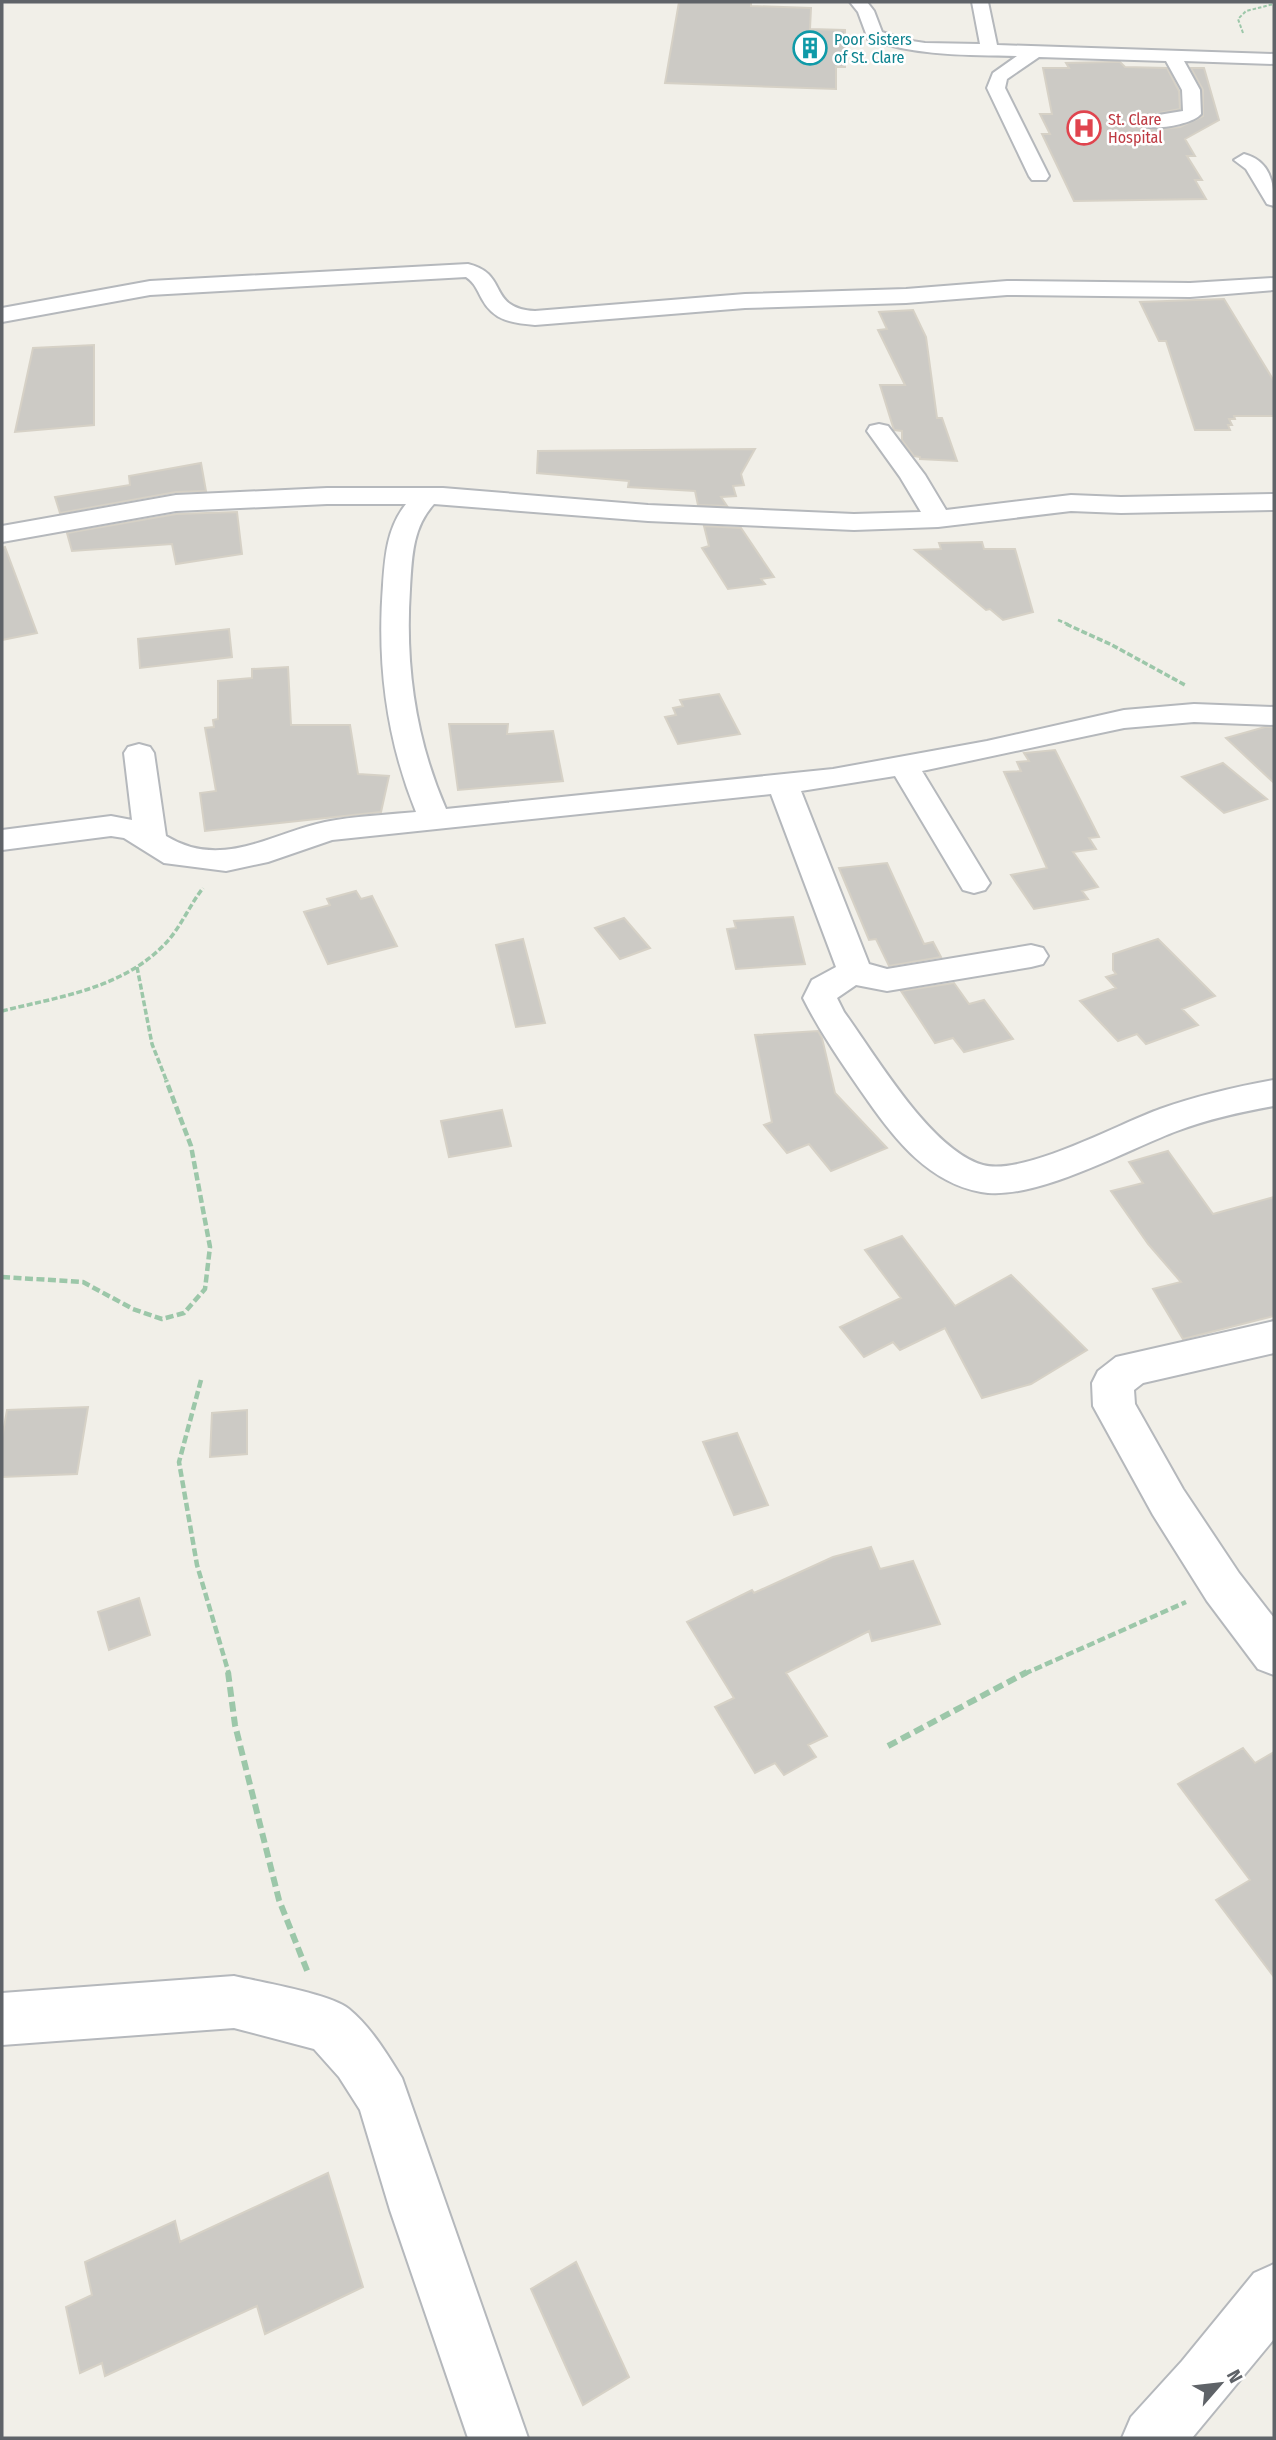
<svg xmlns="http://www.w3.org/2000/svg" width="1276" height="2440" viewBox="0 0 1276 2440" font-family="'Fira Sans Condensed',sans-serif">
<style>
.building{fill:#cccac5;stroke:#d6d1c6;stroke-width:2}
.lines{fill:none;stroke-linecap:round;stroke-linejoin:round}
.minor-casing{stroke:#b5b8bc;stroke-width:4}
.path-far4{stroke:#9cc7a9;stroke-width:2;stroke-dasharray:3.5 2;stroke-linecap:butt}
.path-far3{stroke:#9cc7a9;stroke-width:2.5;stroke-dasharray:4.5 2.5;stroke-linecap:butt}
.path-far2{stroke:#9cc7a9;stroke-width:3.5;stroke-dasharray:6 2.5;stroke-linecap:butt}
.path-far1{stroke:#9cc7a9;stroke-width:4.5;stroke-dasharray:8 3.5;stroke-linecap:butt}
.path{stroke:#9cc7a9;stroke-width:6;stroke-dasharray:10 5;stroke-linecap:butt}
.minor{fill:#fff;fill-rule:evenodd}
.labels{text-anchor:middle;stroke-width:5;stroke-linejoin:round;paint-order:stroke}
.far-culture-label{font-size:16px;fill:#0d838f;stroke:#fff;text-anchor:start}
.far-health-label{font-size:16px;fill:#be3a42;stroke:#fff;text-anchor:start}
</style>
<rect width="100%" height="100%" fill="#f1efe8"/>
<path class="building" d="M 679,2 L 751,2 L 751,6 L 811,8 L 810,29 L 845,30 L 845,67 L 836,67 L 836,89 L 665,83 Z
M 1111,62 L 1120,62 L 1125,67 L 1167,68 L 1179,91 L 1180,109 L 1138,117 L 1137,124 L 1150,130 L 1180,127 L 1203,116 L 1203,90 L 1191,68 L 1204,68 L 1219,120 L 1185,139 L 1195,156 L 1187,156 L 1202,180 L 1195,180 L 1206,199 L 1074,201 L 1042,134 L 1050,134 L 1040,114 L 1052,114 L 1043,68 L 1069,68 L 1066,63 Z
M 1224,299 L 1274,381 L 1274,416 L 1234,416 L 1235,419 L 1229,419 L 1232,425 L 1228,425 L 1230,430 L 1195,430 L 1166,341 L 1159,341 L 1140,302 Z
M 913,310 L 926,337 L 937,418 L 942,418 L 957,461 L 920,459 L 920,457 L 914,456 L 902,440 L 902,431 L 894,430 L 880,385 L 905,385 L 878,330 L 887,329 L 879,312 Z
M 94,345 L 94,425 L 15,432 L 33,348 Z
M 755,449 L 741,474 L 744,485 L 733,486 L 736,496 L 721,497 L 727,506 L 698,505 L 695,491 L 628,487 L 629,481 L 537,473 L 538,451 Z
M 201,463 L 206,491 L 176,492 L 60,513 L 55,497 L 130,485 L 129,476 Z
M 237,512 L 242,554 L 176,564 L 172,544 L 72,551 L 67,533 L 176,514 Z
M 704,526 L 741,528 L 774,577 L 761,579 L 765,584 L 728,589 L 702,548 L 709,546 Z
M 982,542 L 984,549 L 1015,549 L 1033,612 L 1003,620 L 990,609 L 986,610 L 915,550 L 941,549 L 939,543 Z
M 5,547 L 37,633 L 2,640 L 2,548 Z
M 229,629 L 232,657 L 140,668 L 138,639 Z
M 288,667 L 291,725 L 350,725 L 358,774 L 389,776 L 381,812 L 205,831 L 200,793 L 216,791 L 205,728 L 214,727 L 213,720 L 218,719 L 218,681 L 252,678 L 252,669 Z
M 719,694 L 740,734 L 678,744 L 665,717 L 676,715 L 673,708 L 683,706 L 680,700 Z
M 449,724 L 508,724 L 507,734 L 553,731 L 563,781 L 458,790 Z
M 1265,727 L 1274,727 L 1274,783 L 1226,738 Z
M 1055,750 L 1099,837 L 1089,838 L 1096,849 L 1073,852 L 1098,887 L 1082,891 L 1088,899 L 1034,909 L 1011,875 L 1047,868 L 1004,772 L 1021,771 L 1017,762 L 1029,761 L 1024,753 Z
M 1223,763 L 1267,799 L 1224,813 L 1182,777 Z
M 887,863 L 924,944 L 933,942 L 941,957 L 889,966 L 876,939 L 869,940 L 839,868 Z
M 356,891 L 361,899 L 372,896 L 397,946 L 328,964 L 304,912 L 330,905 L 327,899 Z
M 793,917 L 805,964 L 736,969 L 727,929 L 736,928 L 734,921 Z
M 624,918 L 650,948 L 620,959 L 595,928 Z
M 523,939 L 545,1023 L 516,1027 L 496,945 Z
M 1158,939 L 1215,996 L 1182,1009 L 1198,1025 L 1146,1044 L 1137,1034 L 1118,1041 L 1080,1001 L 1116,988 L 1106,977 L 1116,974 L 1113,970 L 1113,954 Z
M 954,983 L 969,1004 L 984,1000 L 1013,1039 L 964,1052 L 953,1038 L 935,1043 L 901,991 Z
M 818,1031 L 822,1038 L 835,1093 L 887,1148 L 831,1171 L 809,1144 L 787,1153 L 764,1125 L 772,1122 L 755,1035 Z
M 502,1110 L 511,1146 L 449,1157 L 441,1121 Z
M 1168,1151 L 1213,1214 L 1274,1197 L 1274,1316 L 1183,1339 L 1153,1289 L 1181,1282 L 1148,1244 L 1111,1191 L 1143,1183 L 1129,1162 Z
M 902,1236 L 955,1306 L 1011,1275 L 1087,1350 L 1031,1384 L 982,1398 L 945,1328 L 900,1350 L 893,1342 L 864,1357 L 840,1327 L 901,1298 L 865,1250 Z
M 88,1407 L 77,1474 L 2,1477 L 2,1438 L 7,1410 Z
M 247,1410 L 247,1454 L 210,1457 L 212,1413 Z
M 737,1433 L 768,1505 L 734,1515 L 703,1442 Z
M 871,1547 L 880,1569 L 913,1561 L 940,1624 L 872,1641 L 869,1631 L 786,1673 L 827,1736 L 808,1745 L 816,1757 L 784,1775 L 775,1763 L 755,1773 L 715,1707 L 734,1698 L 687,1622 L 752,1590 L 754,1593 L 833,1557 Z
M 139,1598 L 150,1635 L 109,1650 L 98,1612 Z
M 1243,1748 L 1255,1763 L 1274,1752 L 1274,1977 L 1216,1900 L 1250,1880 L 1178,1784 Z
M 328,2173 L 363,2287 L 265,2334 L 257,2306 L 105,2376 L 102,2363 L 80,2373 L 66,2307 L 92,2295 L 85,2262 L 175,2221 L 180,2242 Z
M 576,2262 L 629,2377 L 583,2405 L 531,2289 Z"/>
<g class="lines">
<defs>
<path id="minor" d="M 850,2 L 867,2 L 874,11 L 882,32 L 905,40 L 925,43 L 980,44 L 972,2 L 988,2 L 997,45 L 1274,54 L 1274,64 L 1184,61 L 1200,90 L 1201,114 C 1192,125 1147,133 1138,122 L 1140,118 L 1183,111 L 1182,90 L 1166,61 L 1039,57 L 1007,79 L 1005,88 L 1049,176 L 1046,180 L 1032,180 L 1029,176 L 987,88 L 993,73 L 1017,56 C 966,55 917,56 868,39 L 858,12 Z
M 1244,154 C 1270,161 1274,182 1274,206 L 1267,204 L 1246,169 L 1234,160 Z
M 468,264 C 510,274 486,308 535,311 L 745,294 L 906,289 L 1007,281 L 1190,283 L 1274,278 L 1274,290 L 1190,297 L 1007,295 L 906,303 L 745,308 L 535,325 C 512,323 494,321 482,299 C 477,290 475,283 466,277 L 150,295 L 2,322 L 2,308 L 150,281 Z
M 879,424 L 888,426 L 925,475 L 946,510 L 1071,495 L 1121,497 L 1274,494 L 1274,510 L 1121,513 L 1071,511 L 938,527 L 854,530 L 648,521 L 434,504 C 412,528 412,558 410,589 C 405,665 415,738 446,809 L 833,769 L 987,741 L 1124,710 L 1194,704 L 1274,707 L 1274,725 L 1194,722 L 1124,728 L 922,771 L 990,883 L 985,890 L 974,893 L 963,890 L 895,776 L 801,791 L 869,964 L 887,969 L 1031,945 L 1043,948 L 1048,956 L 1043,964 L 1031,967 L 887,991 L 856,985 L 837,998 L 844,1012 C 875,1054 930,1150 983,1165 C 1024,1176 1118,1124 1160,1109 C 1197,1096 1235,1087 1274,1080 L 1274,1106 C 1241,1112 1208,1119 1177,1131 C 1126,1150 1034,1202 981,1192 C 930,1183 896,1141 868,1101 C 845,1068 821,1034 803,998 L 812,980 L 836,967 L 771,794 L 332,840 L 268,862 L 226,871 L 164,863 L 124,838 L 111,836 L 2,850 L 2,830 L 111,816 L 132,820 L 124,753 L 128,747 L 139,744 L 150,747 L 154,753 L 166,836 C 221,870 270,834 325,822 C 354,816 386,815 416,812 C 386,738 377,664 383,585 C 385,556 387,528 406,504 L 327,504 L 176,511 L 2,542 L 2,526 L 176,495 L 327,488 L 443,488 L 648,505 L 854,514 L 921,512 L 900,477 L 867,431 L 870,426 Z
M 1274,1321 L 1274,1353 L 1143,1383 L 1134,1390 L 1135,1404 L 1183,1489 L 1239,1573 L 1274,1618 L 1274,1675 L 1258,1669 L 1207,1601 L 1153,1515 L 1093,1406 L 1092,1383 L 1098,1371 L 1116,1357 Z
M 234,1976 C 260,1982 331,1994 349,2009 C 371,2027 387,2054 402,2078 L 528,2438 L 468,2438 L 390,2210 L 360,2110 L 339,2077 L 314,2049 L 234,2028 L 2,2045 L 2,1993 Z
M 1274,2264 L 1274,2339 L 1192,2438 L 1122,2438 L 1131,2417 L 1182,2361 L 1254,2273 Z"/>
</defs>
<use href="#minor" class="minor-casing"/>
<path class="path-far4" d="M 1243,33 L 1238,19 L 1246,11 L 1274,4"/>
<path class="path-far3" d="M 1058,620 L 1070,625"/>
<path class="path-far2" d="M 1066,624 L 1112,645 L 1185,685
M 137,967 L 152,1044 L 167,1082
M 2,1011 C 58,997 121,989 164,945 C 180,929 189,906 203,888"/>
<path class="path-far1" d="M 2,1277 L 83,1282 L 133,1309 L 162,1319 L 184,1313 L 205,1289 L 210,1247 L 191,1146 L 166,1080
M 201,1380 L 179,1462 L 197,1565 L 229,1674
M 1024,1674 L 1186,1602"/>
<path class="path" d="M 228,1672 L 235,1725 L 279,1900 L 308,1973
M 888,1746 L 1027,1672"/>
<use href="#minor" class="minor"/>
</g>
<defs>
<symbol id="building-ring" viewBox="-11 -11 22 22"><circle r="9.5" fill="#fff" stroke="#0f9aa8" stroke-width="1.5"/><path d="M-4-6H4V6H1V3H-1V6H-4ZM-2.5-4.3h1.7v1.8h-1.7ZM.8-4.3h1.7v1.8H.8ZM-2.5-1h1.7V.8h-1.7ZM.8-1h1.7V.8H.8Z" fill="#0f9aa8"/></symbol>
<symbol id="hospital-ring" viewBox="-11 -11 22 22"><circle r="9.5" fill="#fff" stroke="#e0444e" stroke-width="1.5"/><path d="M-5-5h3v3.5h4V-5h3V5h-3V1.5h-4V5h-3Z" fill="#e0444e"/></symbol>
</defs>
<g fill-rule="evenodd">
<use href="#building-ring" x="791" y="29" width="38" height="38"/>
<use href="#hospital-ring" x="1065" y="109" width="38" height="38"/>
</g>
<g class="labels">
<g class="far-culture-label">
<text x="834" y="45">Poor Sisters<tspan x="834" dy="18">of St. Clare</tspan></text>
</g>
<g class="far-health-label">
<text x="1108" y="125">St. Clare<tspan x="1108" dy="18">Hospital</tspan></text>
</g>
</g>
<rect width="1276" height="2440" fill="none" stroke="#5f6368" stroke-width="7"/>
<g transform="translate(1220 2384) rotate(62)" stroke="#ffffff" stroke-width="5" paint-order="stroke">
<path d="M0-5L12 26L0 18L-12 26Z" fill="#5f6368"/>
<text y="-10" font-size="19" font-weight="bold" text-anchor="middle" fill="#5f6368">N</text>
</g>
</svg>
